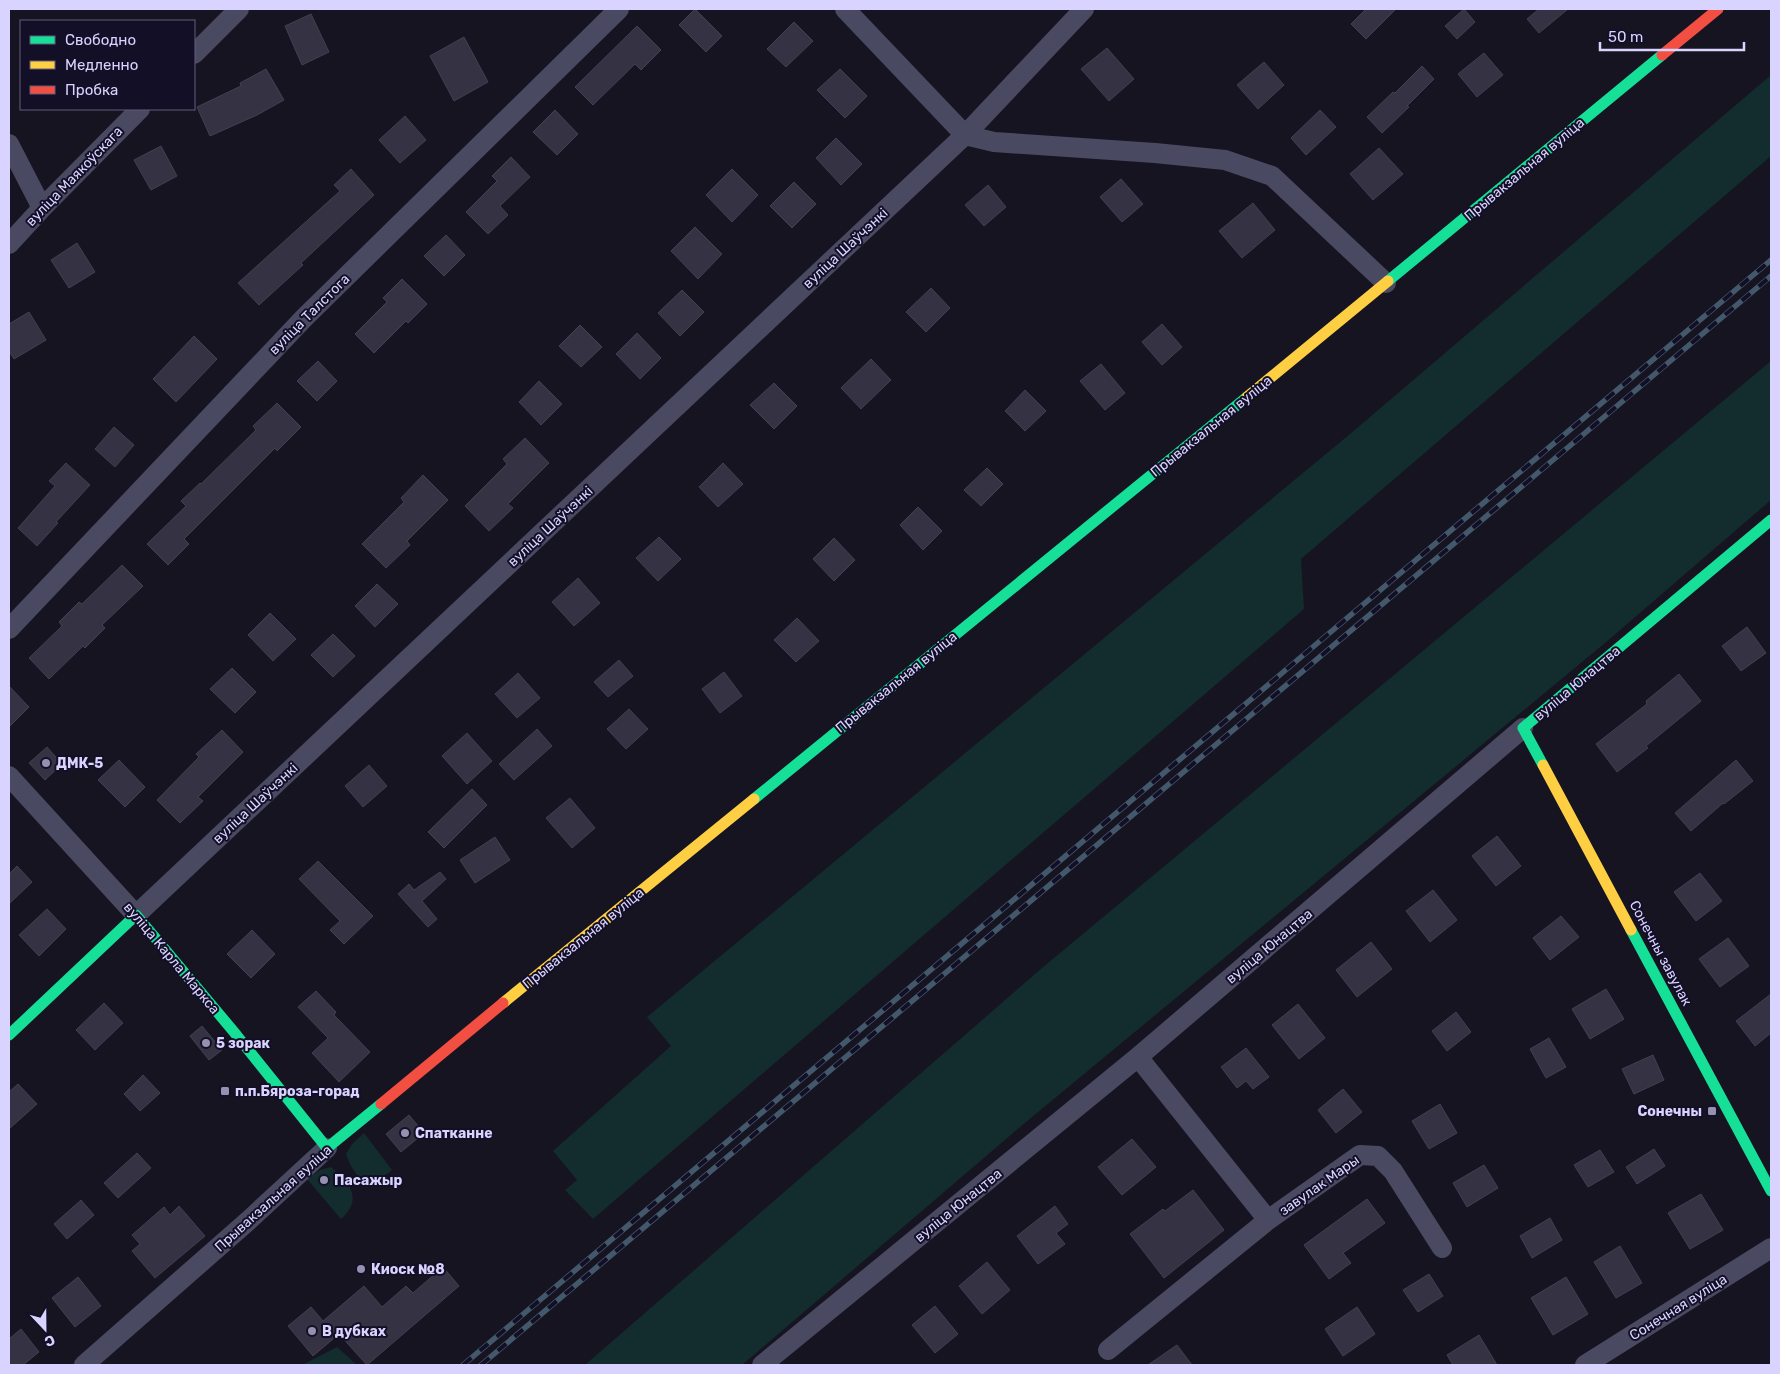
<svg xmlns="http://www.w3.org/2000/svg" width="1780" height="1374" viewBox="0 0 1780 1374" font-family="Rubik,sans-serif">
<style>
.green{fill:#132c2d}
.building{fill:#343243;stroke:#433f54}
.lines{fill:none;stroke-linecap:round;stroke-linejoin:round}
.street{stroke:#4a4962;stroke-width:20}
.fast{stroke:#16e098;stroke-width:11}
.slow{stroke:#ffcf43;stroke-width:11}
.jam{stroke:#f24e42;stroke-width:11}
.rail-casing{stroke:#43596b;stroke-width:5.5}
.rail{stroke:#130f26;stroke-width:4;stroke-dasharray:11;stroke-linecap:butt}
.poi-dot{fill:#9591b1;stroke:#130f26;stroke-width:2}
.labels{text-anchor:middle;stroke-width:4;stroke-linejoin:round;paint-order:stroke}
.street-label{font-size:14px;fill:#d9d4ff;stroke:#130f26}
.poi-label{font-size:14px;font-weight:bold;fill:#d9d4ff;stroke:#130f26;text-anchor:start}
</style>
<rect width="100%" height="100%" fill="#161421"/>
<path class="green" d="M 1771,75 L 1771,156 L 1301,559 L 1304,609 L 593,1219 L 565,1190 L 577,1180 L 553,1151 L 671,1046 L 647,1017 L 1350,434 Z
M 1771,361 L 1771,500 L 1605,643 L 1020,1127 L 742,1365 L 585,1365 L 1042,968 Z
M 364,1133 L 392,1170 C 369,1190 355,1180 346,1154 L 352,1144 Z
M 331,1167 C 349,1182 364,1199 341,1219 L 307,1179 L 320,1170 Z
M 337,1347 L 357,1365 L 302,1365 Z"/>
<path class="building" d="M 695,9 L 722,36 L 706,52 L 679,25 Z
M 1366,9 L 1396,9 L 1366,39 L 1351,24 Z
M 1464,9 L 1475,22 L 1457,39 L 1445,26 Z
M 1539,9 L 1568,9 L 1539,33 L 1527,19 Z
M 311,14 L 329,52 L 302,65 L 285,26 Z
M 794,22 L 813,41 L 786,67 L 767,49 Z
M 637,26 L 661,50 L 641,70 L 635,64 L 593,105 L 575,87 Z
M 464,37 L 488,82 L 454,101 L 430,56 Z
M 1107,48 L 1134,79 L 1109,101 L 1081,69 Z
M 1484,53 L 1503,75 L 1477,97 L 1458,74 Z
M 1264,62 L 1284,85 L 1258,109 L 1237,85 Z
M 1422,66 L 1434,79 L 1407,106 L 1409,107 L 1382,133 L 1367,117 L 1393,92 L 1395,93 Z
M 266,69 L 284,100 L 257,115 L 210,136 L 197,107 L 241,86 L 240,83 Z
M 840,69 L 867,96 L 845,118 L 817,90 Z
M 555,110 L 578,134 L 557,155 L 533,132 Z
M 1320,110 L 1336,127 L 1306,155 L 1291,138 Z
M 405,116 L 426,140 L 400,163 L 379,140 Z
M 836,138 L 862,164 L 841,185 L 816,158 Z
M 161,146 L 177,176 L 151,190 L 134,160 Z
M 1379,148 L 1403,174 L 1373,200 L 1350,174 Z
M 511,157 L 530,177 L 500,206 L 508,215 L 488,234 L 466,212 L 497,181 L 492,176 Z
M 351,169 L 374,195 L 301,263 L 303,265 L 259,305 L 238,283 L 340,191 L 334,185 Z
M 732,169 L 758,195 L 732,222 L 706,195 Z
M 1121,179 L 1143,204 L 1122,222 L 1100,197 Z
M 794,182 L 816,204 L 792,228 L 770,206 Z
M 988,185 L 1006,207 L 984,226 L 965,205 Z
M 1253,203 L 1275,230 L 1242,258 L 1219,231 Z
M 695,227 L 722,254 L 698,279 L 671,251 Z
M 446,235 L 465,255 L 444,276 L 424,256 Z
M 77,243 L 95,272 L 69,288 L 51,260 Z
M 402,279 L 427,304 L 408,323 L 406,321 L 374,353 L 355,334 L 387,302 L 383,298 Z
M 931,288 L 950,308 L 926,332 L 906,312 Z
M 682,290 L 704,312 L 680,336 L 658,313 Z
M 29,312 L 46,340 L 14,359 L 9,351 L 9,324 Z
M 1162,324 L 1182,347 L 1162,365 L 1142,342 Z
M 580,325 L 602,347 L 581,367 L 559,346 Z
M 637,333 L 661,358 L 640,379 L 616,354 Z
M 194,336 L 217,359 L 176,402 L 153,379 Z
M 871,359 L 891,380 L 861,409 L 841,388 Z
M 318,361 L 337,381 L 317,401 L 297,381 Z
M 1101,364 L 1125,393 L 1105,410 L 1080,381 Z
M 539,381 L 562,404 L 541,425 L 519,402 Z
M 774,383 L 797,406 L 774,429 L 750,405 Z
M 1025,390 L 1046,411 L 1025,431 L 1005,411 Z
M 277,403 L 301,427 L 277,451 L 275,448 L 184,539 L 189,544 L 168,565 L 147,544 L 186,506 L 181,501 L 200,483 L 201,484 L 256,430 L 253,426 Z
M 114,427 L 134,445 L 115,467 L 95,449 Z
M 525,438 L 549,463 L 508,504 L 513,508 L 489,531 L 465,506 L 507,464 L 503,459 Z
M 66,463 L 90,485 L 56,522 L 58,523 L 37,546 L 18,528 L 55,486 L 49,481 Z
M 723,463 L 743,484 L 718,507 L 699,487 Z
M 987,468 L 1003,484 L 981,506 L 964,490 Z
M 423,475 L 448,500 L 407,541 L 410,545 L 386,568 L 362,544 L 404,502 L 401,498 Z
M 918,507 L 942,531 L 923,550 L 900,525 Z
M 659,537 L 681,559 L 658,581 L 636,558 Z
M 834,538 L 855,560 L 834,581 L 813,559 Z
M 122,565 L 143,586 L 102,625 L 105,628 L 85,648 L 83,646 L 49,679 L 29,658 L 62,626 L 59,622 L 79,602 L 82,604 Z
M 578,578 L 600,603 L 574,626 L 552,602 Z
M 377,584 L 398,604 L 375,627 L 355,606 Z
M 270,613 L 296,639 L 273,661 L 248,635 Z
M 797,618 L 819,641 L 796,662 L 774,640 Z
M 1747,627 L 1766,653 L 1741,671 L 1722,646 Z
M 333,634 L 355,656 L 333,677 L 311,655 Z
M 619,660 L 633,676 L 608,697 L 594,682 Z
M 232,668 L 256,692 L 235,713 L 210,689 Z
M 724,672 L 742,696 L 720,713 L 702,689 Z
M 518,673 L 540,698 L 517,718 L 495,694 Z
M 1679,674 L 1701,701 L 1646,746 L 1648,748 L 1617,772 L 1596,744 L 1647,704 L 1646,701 Z
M 9,686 L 29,707 L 9,727 Z
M 629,709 L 648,729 L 626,749 L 607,729 Z
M 537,729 L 552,746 L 514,780 L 499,764 Z
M 222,730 L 243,752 L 198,797 L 203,801 L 180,823 L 157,800 L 199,757 L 196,754 Z
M 467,733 L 492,761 L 467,784 L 442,756 Z
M 47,747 L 62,764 L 45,780 L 29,763 Z
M 119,760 L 145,787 L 125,807 L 98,780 Z
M 1736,760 L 1753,781 L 1724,804 L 1723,803 L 1691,831 L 1675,813 Z
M 369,765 L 387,786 L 363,807 L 345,786 Z
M 472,789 L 487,805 L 444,848 L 428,832 Z
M 570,798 L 595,828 L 572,848 L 546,818 Z
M 1497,836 L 1521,866 L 1496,886 L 1472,856 Z
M 495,837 L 510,860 L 475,883 L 460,860 Z
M 318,861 L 373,916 L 344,944 L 330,930 L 340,921 L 299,879 Z
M 17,866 L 32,882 L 9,904 L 9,874 Z
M 440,872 L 446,879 L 422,901 L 437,919 L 428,927 L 398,894 L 409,884 L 414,890 Z
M 1700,873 L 1722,901 L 1696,921 L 1674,892 Z
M 1433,890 L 1457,920 L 1430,942 L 1406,911 Z
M 47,909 L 66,929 L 39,956 L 19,935 Z
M 1561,916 L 1579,937 L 1550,960 L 1533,938 Z
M 252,930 L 275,954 L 251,978 L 227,954 Z
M 1728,938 L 1749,966 L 1720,987 L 1699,959 Z
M 1371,942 L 1392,969 L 1357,997 L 1336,970 Z
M 1606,989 L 1624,1019 L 1590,1039 L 1572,1009 Z
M 316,991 L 336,1012 L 334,1015 L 370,1052 L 339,1082 L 312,1053 L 328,1038 L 298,1007 Z
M 1771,994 L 1771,1033 L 1755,1046 L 1736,1021 Z
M 104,1003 L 123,1023 L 95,1050 L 76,1030 Z
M 1298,1004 L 1325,1038 L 1299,1059 L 1272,1025 Z
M 1456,1012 L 1471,1032 L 1447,1051 L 1432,1031 Z
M 202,1026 L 222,1050 L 209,1060 L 190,1036 Z
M 1549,1038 L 1566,1067 L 1546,1078 L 1530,1049 Z
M 1246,1048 L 1269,1077 L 1253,1089 L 1246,1081 L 1237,1088 L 1221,1067 Z
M 1653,1055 L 1664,1080 L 1634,1094 L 1622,1069 Z
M 143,1075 L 160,1093 L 140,1111 L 124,1094 Z
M 18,1084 L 37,1104 L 9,1129 L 9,1092 Z
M 1343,1089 L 1362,1112 L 1336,1133 L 1318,1110 Z
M 1440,1104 L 1457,1133 L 1429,1149 L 1412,1121 Z
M 409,1115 L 424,1133 L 401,1152 L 386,1134 Z
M 1132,1139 L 1156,1167 L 1122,1195 L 1098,1167 Z
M 1654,1149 L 1665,1166 L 1637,1184 L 1626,1167 Z
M 1600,1150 L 1614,1172 L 1588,1187 L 1574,1165 Z
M 137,1153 L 151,1168 L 118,1198 L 104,1183 Z
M 1484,1165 L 1498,1188 L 1467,1207 L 1453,1183 Z
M 1193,1190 L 1224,1230 L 1164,1278 L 1130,1234 L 1163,1209 L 1165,1211 Z
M 1701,1194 L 1723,1230 L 1690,1249 L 1668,1213 Z
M 1367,1199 L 1385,1223 L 1343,1253 L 1351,1263 L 1329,1279 L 1304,1245 Z
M 81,1200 L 94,1215 L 67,1239 L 54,1224 Z
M 179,1206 L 205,1236 L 155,1278 L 132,1251 L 140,1244 L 132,1235 L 164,1207 L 170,1215 Z
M 1055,1206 L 1068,1224 L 1056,1233 L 1065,1244 L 1038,1264 L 1017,1236 Z
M 1550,1218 L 1562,1240 L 1532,1258 L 1520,1236 Z
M 1620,1246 L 1642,1283 L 1616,1298 L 1594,1262 Z
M 987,1262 L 1010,1290 L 982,1314 L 959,1286 Z
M 443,1267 L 459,1286 L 367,1365 L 339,1334 L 313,1356 L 288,1326 L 311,1307 L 323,1321 L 364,1286 L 382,1307 L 406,1286 L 413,1293 Z
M 1429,1274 L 1443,1296 L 1418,1312 L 1403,1290 Z
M 78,1277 L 101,1306 L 75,1327 L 52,1298 Z
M 1566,1277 L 1588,1314 L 1553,1335 L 1531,1298 Z
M 935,1306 L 958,1334 L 935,1353 L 912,1325 Z
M 1357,1307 L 1375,1334 L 1343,1356 L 1325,1329 Z
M 21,1329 L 39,1352 L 23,1365 L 9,1365 L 9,1339 Z
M 1479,1335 L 1497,1365 L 1453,1365 L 1447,1355 Z
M 1177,1345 L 1192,1365 L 1148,1365 Z"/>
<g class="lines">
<path class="street" d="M 845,9 L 965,135 L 994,142 L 1155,153 L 1225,160 L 1272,176 L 1386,283
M 194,54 L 239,9
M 9,144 L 42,208
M 9,244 L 42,208 L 140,109
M 9,629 L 304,318 L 619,9
M 9,776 L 136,915 L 965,135 L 1084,9
M 1268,1220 L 1360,1155 L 1378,1156 L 1393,1171 L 1442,1248
M 1108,1350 L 1268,1220 L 1138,1057
M 84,1365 L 248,1221 L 327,1148
M 762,1365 L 1138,1057 L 1523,728
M 1585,1365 L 1771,1248"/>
<path class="fast" d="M 1388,281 L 1662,55
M 1543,765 L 1523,728 L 1771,520
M 754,799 L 1247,397
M 1631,930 L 1771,1191
M 9,1035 L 136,915 L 234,1032 L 327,1148 L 381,1104"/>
<path class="slow" d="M 1247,397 L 1388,281
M 1543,765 L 1631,930
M 503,1003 L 754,799"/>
<path class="jam" d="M 1662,55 L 1718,9
M 381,1104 L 503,1003"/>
<defs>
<path id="rail" d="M 463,1365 L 1771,260
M 481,1365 L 1771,276"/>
</defs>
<use href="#rail" class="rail-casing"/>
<use href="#rail" class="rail"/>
</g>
<g class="poi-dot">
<circle cx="46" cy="763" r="5"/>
<circle cx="206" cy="1043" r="5"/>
<rect x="220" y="1086" width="10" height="10" rx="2.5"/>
<rect x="1707" y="1106" width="10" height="10" rx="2.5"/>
<circle cx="405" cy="1133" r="5"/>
<circle cx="324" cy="1180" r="5"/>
<circle cx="361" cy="1269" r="5"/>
<circle cx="312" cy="1331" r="5"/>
</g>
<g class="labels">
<g class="street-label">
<text transform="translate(1524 169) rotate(-40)" y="5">Прывакзальная вуліца</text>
<text transform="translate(74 176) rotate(-46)" y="5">вуліца Маякоўскага</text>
<text transform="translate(845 248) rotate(-43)" y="5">вуліца Шаўчэнкі</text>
<text transform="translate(309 314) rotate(-45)" y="5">вуліца Талстога</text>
<text transform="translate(1211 426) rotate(-39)" y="5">Прывакзальная вуліца</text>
<text transform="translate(550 526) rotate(-43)" y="5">вуліца Шаўчэнкі</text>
<text transform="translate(896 682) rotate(-39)" y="5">Прывакзальная вуліца</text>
<text transform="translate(1577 683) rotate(-40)" y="5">вуліца Юнацтва</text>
<text transform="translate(255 803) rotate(-43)" y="5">вуліца Шаўчэнкі</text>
<text transform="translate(583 938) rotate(-39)" y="5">Прывакзальная вуліца</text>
<text transform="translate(1269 946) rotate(-40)" y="5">вуліца Юнацтва</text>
<text transform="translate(1661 953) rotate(62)" y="5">Сонечны завулак</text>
<text transform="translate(172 958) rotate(50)" y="5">вуліца Карла Маркса</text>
<text transform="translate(1319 1185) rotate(-35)" y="5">завулак Мары</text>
<text transform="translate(273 1198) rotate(-42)" y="5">Прывакзальная вуліца</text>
<text transform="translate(958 1205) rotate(-39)" y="5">вуліца Юнацтва</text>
<text transform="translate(1678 1307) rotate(-32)" y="5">Сонечная вуліца</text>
</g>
<g class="poi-label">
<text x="56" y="768">ДМК-5</text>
<text x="216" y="1048">5 зорак</text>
<text x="235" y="1096">п.п.Бяроза-горад</text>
<text x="1702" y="1116" text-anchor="end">Сонечны</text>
<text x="415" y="1138">Спатканне</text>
<text x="334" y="1185">Пасажыр</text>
<text x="371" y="1274">Киоск №8</text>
<text x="322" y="1336">В дубках</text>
</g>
</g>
<rect width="1780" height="1374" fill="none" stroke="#d9d4ff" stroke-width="20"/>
<rect x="20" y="20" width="175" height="90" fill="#130f26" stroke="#625e7d"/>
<rect x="30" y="36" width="25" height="8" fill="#16e098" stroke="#625e7d"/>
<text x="65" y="45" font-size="15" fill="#d9d4ff">Свободно</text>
<rect x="30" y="61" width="25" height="8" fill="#ffcf43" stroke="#625e7d"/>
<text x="65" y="70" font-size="15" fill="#d9d4ff">Медленно</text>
<rect x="30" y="86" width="25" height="8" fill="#f24e42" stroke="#625e7d"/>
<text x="65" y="95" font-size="15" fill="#d9d4ff">Пробка</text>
<g transform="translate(45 1329) rotate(158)" stroke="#130f26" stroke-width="4" paint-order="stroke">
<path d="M0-4L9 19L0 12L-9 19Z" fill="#d9d4ff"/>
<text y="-8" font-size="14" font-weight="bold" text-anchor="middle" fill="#d9d4ff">С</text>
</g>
<path d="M1600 42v8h144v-8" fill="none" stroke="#d9d4ff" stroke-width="2.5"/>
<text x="1608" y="42" font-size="15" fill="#d9d4ff" stroke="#130f26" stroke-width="4" paint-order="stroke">50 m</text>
</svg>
